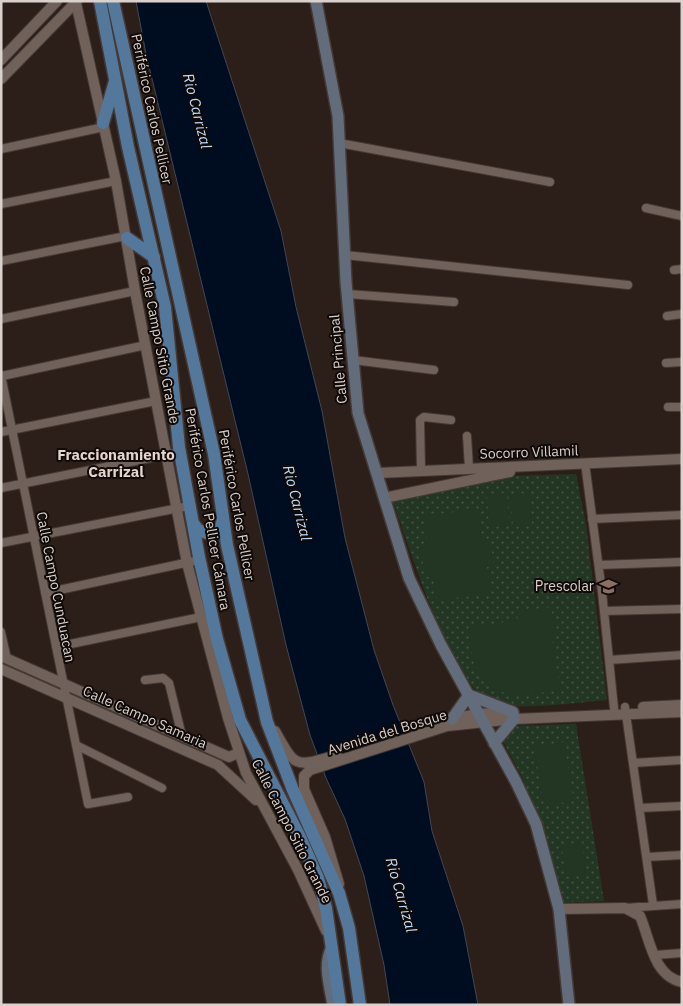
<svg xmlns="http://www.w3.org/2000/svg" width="683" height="1006" viewBox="0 0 683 1006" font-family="'IBM Plex Sans',sans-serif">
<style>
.grass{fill:url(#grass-dots)}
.pitch{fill:#233624}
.water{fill:#000c1f;stroke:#414753}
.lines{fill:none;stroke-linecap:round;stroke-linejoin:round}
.minor-casing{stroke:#443935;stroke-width:10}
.tertiary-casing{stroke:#443935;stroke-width:12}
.secondary-casing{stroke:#443935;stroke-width:14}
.primary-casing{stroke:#443935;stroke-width:15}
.minor{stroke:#70615b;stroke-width:8}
.tertiary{stroke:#70615b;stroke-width:10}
.secondary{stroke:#626c7b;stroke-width:11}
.primary{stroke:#54789b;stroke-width:12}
.labels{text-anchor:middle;stroke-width:4;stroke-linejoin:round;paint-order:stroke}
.street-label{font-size:14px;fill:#dad1cd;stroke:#100a08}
.poi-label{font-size:14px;fill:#dad1cd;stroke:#100a08;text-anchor:end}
.water-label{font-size:15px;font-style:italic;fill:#bedcfc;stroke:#100a08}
.neighbourhood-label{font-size:15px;font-weight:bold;fill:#e7d5ce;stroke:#100a08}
</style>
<defs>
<pattern id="grass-dots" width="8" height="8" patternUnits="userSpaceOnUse" patternTransform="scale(1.25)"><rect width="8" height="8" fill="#233624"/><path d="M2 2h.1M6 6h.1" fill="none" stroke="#425243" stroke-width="1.8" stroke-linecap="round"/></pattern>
</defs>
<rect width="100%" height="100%" fill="#2c1f1a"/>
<path class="grass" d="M 576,474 L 586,525 L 607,700 C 582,702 506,713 487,700 C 448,675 409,545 392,499 L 509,476 Z
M 576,724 L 604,901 L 560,903 L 523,779 L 502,739 L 512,726 Z"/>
<path class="pitch" d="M 507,493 L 509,526 L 489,527 L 487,494 Z
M 530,493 L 532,525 L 513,527 L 511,494 Z
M 478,509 L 482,540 L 490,539 L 494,566 L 487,567 L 491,594 L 437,600 L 434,576 L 426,577 L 420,548 L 428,546 L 424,516 Z
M 551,607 L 556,636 L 552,638 L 560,690 C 499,700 475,697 468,628 L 518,620 L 517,612 Z
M 564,742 L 574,801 L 544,805 L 534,747 Z
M 582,842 L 586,874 L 567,877 L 561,845 Z"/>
<path class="water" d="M 136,1 L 206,1 L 281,231 L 296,307 L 322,411 L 345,538 L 374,650 L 393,705 L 424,782 L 432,831 L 463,926 L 478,1005 L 390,1005 L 384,965 L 364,876 L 345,819 L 326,778 L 310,735 L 286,645 L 248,474 L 146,54 Z"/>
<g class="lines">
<defs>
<path id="minor" d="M 339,143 L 550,182
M 1,149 L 104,127
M 1,204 L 116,181
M 646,208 L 682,216
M 345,255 L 628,285
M 1,261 L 126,236
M 674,270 L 682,269
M 348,294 L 454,302
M 667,316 L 682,314
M 1,319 L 135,291
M 353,360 L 434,370
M 666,363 L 682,362
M 1,375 L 88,804 L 128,797
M 2,376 L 146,345
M 668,407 L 682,407
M 1,432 L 156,401
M 467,436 L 469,468
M 585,463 L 602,592 L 614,708
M 421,470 L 420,420 L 424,417 L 451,420
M 1,488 L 180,452
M 592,519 L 682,515
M 1,543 L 189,506
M 599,565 L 682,562
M 45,593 L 199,560
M 604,611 L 682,609
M 1,632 L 7,659
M 56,647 L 201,617
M 609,660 L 682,655
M 145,680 L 163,678 L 169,683 L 182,736
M 625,707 L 653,905
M 76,745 L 162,788
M 633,763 L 682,760
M 640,808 L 682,806
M 647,857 L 682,855
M 625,908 L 682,904
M 655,955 L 682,953"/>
<path id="tertiary" d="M 76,3 L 116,181 L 135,291 L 187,563 L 228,718 L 246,773 L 298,870 L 326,931
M 1,60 L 57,1
M 1,79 L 77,1
M 378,473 L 682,459
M 384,498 L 510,472
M 1,656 L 229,757 L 238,753
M 1,669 L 218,765 L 256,800
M 643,707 L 682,705
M 456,718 L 478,714 L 511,712
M 275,731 C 296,769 295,767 337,755
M 339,884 L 325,837 L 304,789 L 304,776 L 310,770 L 447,726 L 514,719 L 682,712
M 559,909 L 625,908 L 640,916 C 650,939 653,976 682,982"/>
<path id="secondary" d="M 316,1 L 338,116 L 346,282 L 358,413 L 409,578 L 441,645 L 516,782 L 536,824 L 559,909 L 569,1005
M 469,695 L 513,712 L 514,719 L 494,743
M 452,719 L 469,695
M 331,949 C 323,966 330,987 333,1005"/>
<path id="primary" d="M 100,1 L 128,147 L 165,307 L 179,447 L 199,557 L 217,639 L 240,720 L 300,837 L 318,878 L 326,908 L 340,1005
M 113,1 L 214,454 L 227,545 L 267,722 L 293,790 L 339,893 L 349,928 L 360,1005
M 103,123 L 115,81
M 127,238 L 154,257
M 193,523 L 198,530 L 210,534 L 221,527 L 223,519"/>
</defs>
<use href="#minor" class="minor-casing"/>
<use href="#tertiary" class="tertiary-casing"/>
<use href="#secondary" class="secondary-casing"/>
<use href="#primary" class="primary-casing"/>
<use href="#minor" class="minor"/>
<use href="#tertiary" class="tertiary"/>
<use href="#secondary" class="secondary"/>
<use href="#primary" class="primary"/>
</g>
<defs>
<symbol id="school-bare" viewBox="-9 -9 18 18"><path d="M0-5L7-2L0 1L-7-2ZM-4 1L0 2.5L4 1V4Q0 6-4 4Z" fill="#8d6e63" stroke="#100a08" stroke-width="2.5" paint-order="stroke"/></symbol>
</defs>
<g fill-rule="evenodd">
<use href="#school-bare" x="596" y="574" width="25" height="25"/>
</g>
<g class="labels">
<g class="street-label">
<text transform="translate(152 109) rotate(78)" y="5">Periférico Carlos Pellicer</text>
<text transform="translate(160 345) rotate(79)" y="5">Calle Campo Sitio Grande</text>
<text transform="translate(338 359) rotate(-95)" y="5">Calle Principal</text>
<text transform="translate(529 452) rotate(-2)" y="5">Socorro Villamil</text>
<text transform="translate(237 505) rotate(80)" y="5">Periférico Carlos Pellicer</text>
<text transform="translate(208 509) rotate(80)" y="5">Periférico Carlos Pellicer Cámara</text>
<text transform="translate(56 587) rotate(79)" y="5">Calle Campo Cunduacan</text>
<text transform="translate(145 717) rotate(24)" y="5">Calle Campo Samaria</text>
<text transform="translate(387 732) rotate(-17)" y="5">Avenida del Bosque</text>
<text transform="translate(292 831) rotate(63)" y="5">Calle Campo Sitio Grande</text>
</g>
<g class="poi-label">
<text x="594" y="591">Prescolar</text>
</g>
<g class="water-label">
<text transform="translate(197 111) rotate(76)" y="5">Rio Carrizal</text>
<text transform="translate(297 503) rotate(76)" y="5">Rio Carrizal</text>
<text transform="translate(401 895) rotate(74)" y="5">Rio Carrizal</text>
</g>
<g class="neighbourhood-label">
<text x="116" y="460">Fraccionamiento<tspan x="116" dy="17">Carrizal</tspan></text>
</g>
</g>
<rect width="683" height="1006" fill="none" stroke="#dad1cd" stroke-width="5"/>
</svg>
